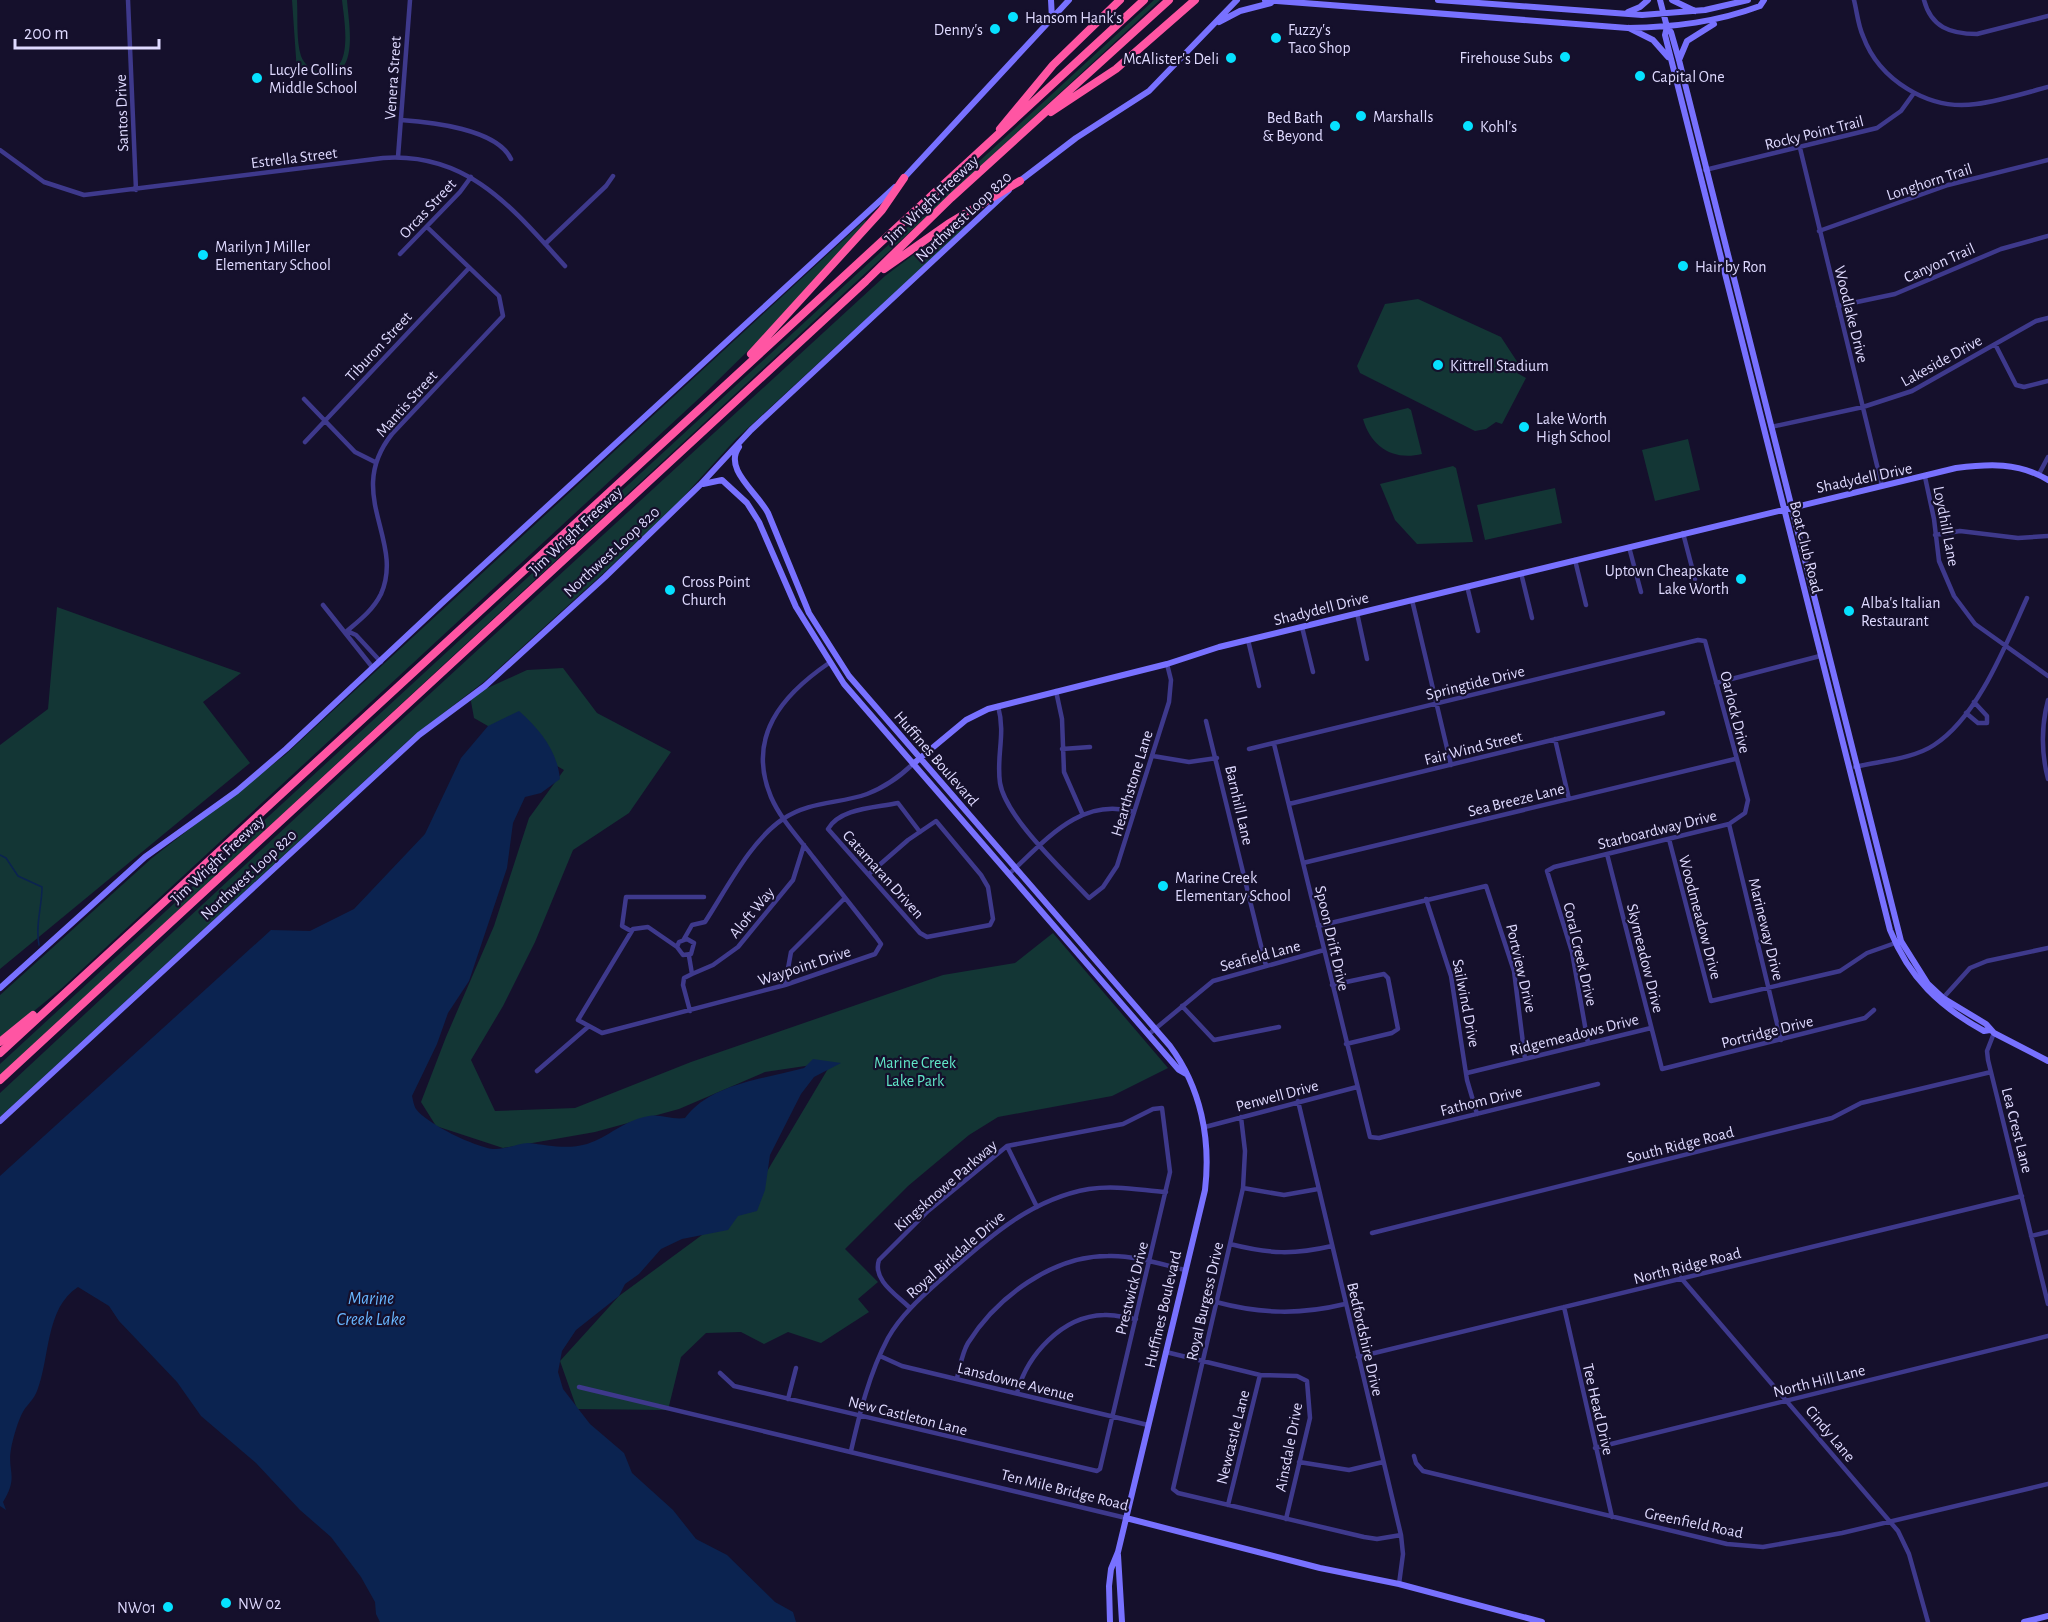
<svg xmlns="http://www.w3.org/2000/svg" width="2048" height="1622" viewBox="0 0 2048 1622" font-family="'Alegreya Sans',sans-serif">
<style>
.green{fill:#133635}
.water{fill:#0b2350}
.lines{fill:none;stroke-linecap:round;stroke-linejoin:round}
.stream{stroke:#0b2350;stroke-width:1.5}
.street{stroke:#3e398c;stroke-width:4.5}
.secondary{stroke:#7871ff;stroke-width:6}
.highway{stroke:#ff55a3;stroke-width:8}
.poi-dot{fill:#06e1ff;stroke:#15102c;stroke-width:2}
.labels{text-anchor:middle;stroke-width:4.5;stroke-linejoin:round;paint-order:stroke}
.poi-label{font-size:16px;fill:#dfdaff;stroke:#15102c;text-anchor:start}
.street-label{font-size:16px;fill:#dfdaff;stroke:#15102c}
.park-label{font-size:16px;fill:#60e6c7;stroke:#15102c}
.water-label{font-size:18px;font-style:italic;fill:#68b6ff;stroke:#15102c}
</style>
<rect width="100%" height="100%" fill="#15102c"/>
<path class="green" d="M 292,0 L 297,0 C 298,18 296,40 301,56 C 304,64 311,70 318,71 C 356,79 344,20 342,0 L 347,0 C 349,27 361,82 316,76 L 302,67 L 302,72 L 297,72 Z
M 1154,0 L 1160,0 L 0,1076 L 0,1064 Z
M 970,218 L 964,224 L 966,227 L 736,439 L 675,506 L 607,570 L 485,681 L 411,738 L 0,1117 L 0,1093 L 347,770 L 885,276 L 936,238 Z
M 865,220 L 866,222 L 759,340 L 707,391 L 62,988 L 0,1039 L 0,995 L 152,858 L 285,755 Z
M 1418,299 L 1501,337 L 1518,363 L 1517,373 L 1526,378 L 1502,424 L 1496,422 L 1486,429 L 1475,431 L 1360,373 L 1357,366 L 1385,304 Z
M 1408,408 L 1411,410 L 1422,454 C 1393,461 1371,447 1363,419 Z
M 1688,439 L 1700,490 L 1655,501 L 1642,450 Z
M 1453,466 L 1456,468 L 1473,542 L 1417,544 L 1395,520 L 1380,484 Z
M 1555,488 L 1562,523 L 1485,540 L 1477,505 Z
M 57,607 L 241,673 L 203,702 L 250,763 L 0,969 L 0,745 L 48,709 Z
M 563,668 L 597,713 L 671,752 L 629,813 L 573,850 L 535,942 L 503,1006 L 471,1060 L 495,1111 L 575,1108 L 691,1062 L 943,975 L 1015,963 L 1053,933 L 1168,1068 L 1112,1096 L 998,1117 L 969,1135 L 908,1186 L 845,1249 L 878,1282 L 858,1299 L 869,1312 L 821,1343 L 788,1332 L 764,1344 L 741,1332 L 706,1333 L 681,1357 L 668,1410 L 577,1409 L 560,1361 L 619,1296 L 702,1235 L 744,1210 L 832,1062 L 765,1072 L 679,1109 L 595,1132 L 503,1148 L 436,1126 L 421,1102 L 446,1037 L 494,926 L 529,818 L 564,770 L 474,718 L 470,696 L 527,670 Z"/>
<path class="water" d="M 519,711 C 540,730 557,750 560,779 L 541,793 L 525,797 L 513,823 L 507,868 L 469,981 L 448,1013 L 437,1044 L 412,1096 C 413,1100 414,1106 416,1109 C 427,1124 475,1147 493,1149 C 506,1150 518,1143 528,1143 C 549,1145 566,1150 587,1144 C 609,1137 622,1121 649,1116 C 661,1114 672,1120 685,1118 C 711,1083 765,1079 804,1068 L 813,1059 L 841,1063 L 814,1077 L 801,1094 L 770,1155 L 765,1190 L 757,1211 L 738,1216 L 728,1230 L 682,1239 L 661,1249 L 639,1274 L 625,1284 L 619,1296 L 576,1330 L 562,1351 L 558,1372 L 563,1389 L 590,1424 L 624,1453 L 632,1473 L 673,1510 L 696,1539 L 727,1555 L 775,1602 L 793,1612 L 796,1622 L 380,1622 L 376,1614 L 375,1602 L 361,1577 L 331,1537 L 300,1510 L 256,1463 L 201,1416 L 177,1382 L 119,1321 L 109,1306 L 78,1287 C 45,1308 50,1359 37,1391 C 34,1399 28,1404 24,1410 C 18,1420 13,1438 11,1449 C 7,1472 19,1476 3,1502 L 6,1510 L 0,1506 L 0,1176 L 271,930 L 310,931 L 354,909 L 425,834 L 461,758 L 488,726 Z"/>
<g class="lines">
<path class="stream" d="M 0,855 L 6,858 L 18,876 L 42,887 C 42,907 35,925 39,945"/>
<path class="street" d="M 128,0 L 136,190
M 1854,0 C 1857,12 1858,25 1863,36 C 1879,80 1929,111 1976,104 C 2000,101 2025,93 2048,87
M 1924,0 C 1931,27 1950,34 1977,34 L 2048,16
M 401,120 C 431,122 497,129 511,159
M 1800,148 L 1882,486
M 0,150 L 44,182 L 84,195 L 383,158 C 469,152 513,209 565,266
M 398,157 L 410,0
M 1705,170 L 1877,128 L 1901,111 L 1914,93
M 1819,231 L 1948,185 L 2048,160
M 545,244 L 606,186 L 613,176
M 400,254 L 460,192 L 471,177
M 1838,306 L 1895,294 L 2001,249 L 2048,236
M 1995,344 L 2016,385 L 2024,387 L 2048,381
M 304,399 L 355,452 L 375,462
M 1771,427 L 1863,407 L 1912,391 L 2036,321 L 2048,318
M 305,442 L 469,268
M 2039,474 L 2048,457
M 1925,477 L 1934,519 L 1939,561 L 1954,596 L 1975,624 L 2048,676
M 1683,533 L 1695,579
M 1935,535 L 1960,531 L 2018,538 L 2048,536
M 1629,547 L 1641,592
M 1575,560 L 1586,605
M 1521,573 L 1532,618
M 1467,586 L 1478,631
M 1412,600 L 1451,765
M 323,605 L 373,668
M 1357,613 L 1367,659
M 1302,627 L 1313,672
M 347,631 C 360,620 373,610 381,594 C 405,540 344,494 392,434 L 503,316 L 499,296 L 427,227
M 347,631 L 356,635 L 381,662
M 1248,640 L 1259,686
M 1716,683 L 1820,656
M 1056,691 L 1062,719 L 1064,772 L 1082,813
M 2048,700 C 2041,727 2041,752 2048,779
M 998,706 C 1006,735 996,755 1000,783 C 1006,818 1064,871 1089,898 L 1103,887 L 1117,866 L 1169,702 L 1171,680 L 1167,664
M 1966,713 L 1978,723 L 1987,723 L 1987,716 L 1974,702
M 1206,721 L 1266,966
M 1555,739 L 1569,799
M 1274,744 L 1370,1137 L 1379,1138 L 1598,1084
M 1062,749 L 1090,747
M 1249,749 L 1698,640 L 1705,641 L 1748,800 L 1745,813 L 1729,824 L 1554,867 L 1547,871 L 1572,952 L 1588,1043
M 1153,756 L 1189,762 L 1217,758
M 1855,767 C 1879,761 1913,759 1934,745 C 1978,717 2006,644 2027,598
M 1289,804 L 1663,713
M 1729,824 L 1781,1040
M 1669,839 L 1711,1001 L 1840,971 L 1867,953 L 1898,942
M 1607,854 L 1662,1069 L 1865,1018 L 1874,1010
M 1303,863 L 1735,759
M 1010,873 C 1045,841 1081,796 1134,812
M 869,874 L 908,840 L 936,821 L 981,875 L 988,887 L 993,919 L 990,925 L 927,937 L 920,933 L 828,829 C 840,808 875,808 898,803 L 920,832
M 1426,899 L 1451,976 L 1467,1080 L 1477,1114
M 1318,926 L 1486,886 L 1514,971 L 1525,1059
M 631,931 L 622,926 L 626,897 L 704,897
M 684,939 L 692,925 L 705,922 C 726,890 751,840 783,819 C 809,801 839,804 867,794 C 886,787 899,777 913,764
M 677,947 L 679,942 L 687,939 L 694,943 L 691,954 L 683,955 L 677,947 L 648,927 L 633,929 L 578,1020 L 602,1033 L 785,985 L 875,954 L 881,944 L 876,937 C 855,910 834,884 813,857 C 799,838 781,820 771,797 C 746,737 782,695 829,663
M 689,956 L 692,974 L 684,978 L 683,985 L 690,1011
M 692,974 L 713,965 L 738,947 L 793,880 L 804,845
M 785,985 L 791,952 L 845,898
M 1332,985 L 1384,974 L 1388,978 L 1398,1029 L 1392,1033 L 1346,1044
M 1943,998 L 1970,968 L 1987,961 L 2048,948
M 1182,1006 L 1214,1040 L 1279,1027
M 1994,1033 L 1987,1051 L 1988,1060 L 2048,1304
M 1149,1034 L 1213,981 L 1324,950
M 537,1071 L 589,1026
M 1467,1073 L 1651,1028
M 1298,1101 L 1401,1535 L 1403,1554 L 1399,1584
M 1241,1117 L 1245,1151 L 1243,1188 L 1173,1489 L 1178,1493 L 1364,1537 L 1377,1539 L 1401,1535
M 1205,1127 L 1357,1087
M 1007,1146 L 1037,1207
M 1243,1188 L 1284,1195 L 1318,1189
M 1372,1233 L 1832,1118 L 1861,1103 L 1991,1072
M 2031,1236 L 2048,1232
M 1230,1244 C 1270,1254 1293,1255 1332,1246
M 1681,1278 L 1898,1531 L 1909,1554 L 1928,1622
M 1216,1302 C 1261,1314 1300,1315 1345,1304
M 1564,1307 L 1612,1517
M 1166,1352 L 1260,1375 L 1297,1376 L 1307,1381 L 1310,1418 L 1286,1519
M 880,1356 L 902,1366 L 1148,1425
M 1358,1357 L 2022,1196
M 720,1373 L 734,1386 L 1097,1471 L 1100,1469 L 1170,1172 L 1162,1108 L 1153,1109 L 1123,1124 L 1007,1146 L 928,1211 L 879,1260 C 872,1280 897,1295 910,1308
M 957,1378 C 960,1367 962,1353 968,1343 C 997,1297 1052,1256 1108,1256 C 1133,1255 1161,1264 1185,1270
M 579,1387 L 1126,1518
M 1017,1393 C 1027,1355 1062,1316 1104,1315 C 1115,1314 1125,1318 1136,1319
M 788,1399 L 796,1368
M 1595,1448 L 2048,1336
M 851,1451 C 860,1412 869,1374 888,1338 C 902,1313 925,1294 946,1275 C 989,1237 1031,1199 1089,1189 C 1116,1185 1139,1190 1166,1192
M 1414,1456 L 1416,1463 L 1423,1471 L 1727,1544 L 1763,1547 L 1842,1533 L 2048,1484
M 1299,1462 L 1349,1470 L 1383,1462
M 1228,1505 L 1260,1375"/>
<path class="secondary" d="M 1051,0 L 1052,19
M 1265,0 L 1628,28 C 1675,27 1717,22 1760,6 L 1764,0
M 1438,0 L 1642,15 L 1705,10 L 1748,0
M 1660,0 L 1667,27 L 1665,35 L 1890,930 C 1909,978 1940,1007 1984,1031 L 1990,1030
M 1672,0 L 1695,11
M 1628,12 L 1640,7 L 1648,0
M 1219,22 L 1240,11 L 1271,3
M 1667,27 L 1671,32 L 1679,60 L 1901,941 L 1928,984 L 1943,998 L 1986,1024 L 1994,1033 L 2048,1061
M 1629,28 L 1653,40 L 1668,57
M 1679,60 L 1687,41 L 1714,24
M 903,179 L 1069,0
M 1017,183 L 1076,138 L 1149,91 L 1237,0
M 739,447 C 723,469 757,492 768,513 L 809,613 L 849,676 L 1170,1046 C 1201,1088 1211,1139 1205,1190 L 1118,1552 L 1111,1569 L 1109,1586 L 1110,1622
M 703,484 L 722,480 L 747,503 L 759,522 L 796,607 L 844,684 L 1179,1070 L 1186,1074
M 913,764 L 966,720 L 988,709 L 1167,664 L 1219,647 L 1956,468 C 1988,464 2019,462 2048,480
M 0,988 L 145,857 L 237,791 L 286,749 L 442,603 L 895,187
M 0,1121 L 419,735 L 485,686 L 605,577 L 700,485 L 751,430 L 1009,190
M 1126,1518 L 1320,1568 L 1399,1584 L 1542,1622
M 1118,1555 L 1122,1622
M 2024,1622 L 2048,1616"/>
<path class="highway" d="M 1051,112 L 1116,69 L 1195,0
M 1000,129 L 1053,65 L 1120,0
M 884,269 L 948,224 L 1020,181
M 751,354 L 882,210 L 904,178
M 0,1042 L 33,1015
M 0,1053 L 1144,0
M 0,1080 L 866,281 L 951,198 L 1169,0"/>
</g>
<g class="poi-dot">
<circle cx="1013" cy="17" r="6"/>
<circle cx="995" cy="29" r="6"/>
<circle cx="1276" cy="38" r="6"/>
<circle cx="1565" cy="57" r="6"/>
<circle cx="1231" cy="58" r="6"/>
<circle cx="1640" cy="76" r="6"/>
<circle cx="257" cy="78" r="6"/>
<circle cx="1361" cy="116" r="6"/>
<circle cx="1335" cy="126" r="6"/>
<circle cx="1468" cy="126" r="6"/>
<circle cx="203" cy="255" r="6"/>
<circle cx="1683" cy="266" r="6"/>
<circle cx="1438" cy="365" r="6"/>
<circle cx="1524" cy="427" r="6"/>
<circle cx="1741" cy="579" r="6"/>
<circle cx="670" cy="590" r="6"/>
<circle cx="1849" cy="611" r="6"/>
<circle cx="1163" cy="886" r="6"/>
<circle cx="226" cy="1603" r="6"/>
<circle cx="168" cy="1607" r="6"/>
</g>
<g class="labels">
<g class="poi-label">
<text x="1025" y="23">Hansom Hank's</text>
<text x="983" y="35" text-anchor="end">Denny's</text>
<text x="1288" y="35">Fuzzy's<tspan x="1288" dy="18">Taco Shop</tspan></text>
<text x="1553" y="63" text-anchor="end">Firehouse Subs</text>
<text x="1219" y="64" text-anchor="end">McAlister's Deli</text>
<text x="269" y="75">Lucyle Collins<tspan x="269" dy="18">Middle School</tspan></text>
<text x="1652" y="82">Capital One</text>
<text x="1373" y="122">Marshalls</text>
<text x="1323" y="123" text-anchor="end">Bed Bath<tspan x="1323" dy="18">&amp; Beyond</tspan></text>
<text x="1480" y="132">Kohl's</text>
<text x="215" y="252">Marilyn J Miller<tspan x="215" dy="18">Elementary School</tspan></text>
<text x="1695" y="272">Hair by Ron</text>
<text x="1450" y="371">Kittrell Stadium</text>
<text x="1536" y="424">Lake Worth<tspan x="1536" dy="18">High School</tspan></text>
<text x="1729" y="576" text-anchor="end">Uptown Cheapskate<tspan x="1729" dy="18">Lake Worth</tspan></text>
<text x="682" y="587">Cross Point<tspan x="682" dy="18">Church</tspan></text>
<text x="1861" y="608">Alba's Italian<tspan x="1861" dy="18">Restaurant</tspan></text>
<text x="1175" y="883">Marine Creek<tspan x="1175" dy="18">Elementary School</tspan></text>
<text x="238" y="1609">NW 02</text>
<text x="156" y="1613" text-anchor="end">NW01</text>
</g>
<g class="street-label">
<text transform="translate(392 78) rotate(-86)" y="6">Venera Street</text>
<text transform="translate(121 113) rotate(-92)" y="6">Santos Drive</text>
<text transform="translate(1814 132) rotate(-14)" y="6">Rocky Point Trail</text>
<text transform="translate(294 157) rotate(-7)" y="6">Estrella Street</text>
<text transform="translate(1929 181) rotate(-18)" y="6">Longhorn Trail</text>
<text transform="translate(931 199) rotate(-43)" y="6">Jim Wright Freeway</text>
<text transform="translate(427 208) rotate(-47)" y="6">Orcas Street</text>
<text transform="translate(963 216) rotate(-43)" y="6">Northwest Loop 820</text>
<text transform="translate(1939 262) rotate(-24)" y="6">Canyon Trail</text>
<text transform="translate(1852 314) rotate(76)" y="6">Woodlake Drive</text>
<text transform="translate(378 346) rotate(-47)" y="6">Tiburon Street</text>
<text transform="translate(1941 360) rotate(-29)" y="6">Lakeside Drive</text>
<text transform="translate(406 403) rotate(-48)" y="6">Mantis Street</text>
<text transform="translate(1864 477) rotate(-12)" y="6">Shadydell Drive</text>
<text transform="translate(1947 526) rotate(79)" y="6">Loydhill Lane</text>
<text transform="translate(575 530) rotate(-43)" y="6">Jim Wright Freeway</text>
<text transform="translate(1807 547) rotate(76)" y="6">Boat Club Road</text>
<text transform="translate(611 551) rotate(-43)" y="6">Northwest Loop 820</text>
<text transform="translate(1321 608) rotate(-14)" y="6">Shadydell Drive</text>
<text transform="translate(1475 682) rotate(-14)" y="6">Springtide Drive</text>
<text transform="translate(1736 712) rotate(76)" y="6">Oarlock Drive</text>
<text transform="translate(1473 747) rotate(-14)" y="6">Fair Wind Street</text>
<text transform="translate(937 758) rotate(49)" y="6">Huffines Boulevard</text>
<text transform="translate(1131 783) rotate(-73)" y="6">Hearthstone Lane</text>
<text transform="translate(1516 799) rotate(-14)" y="6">Sea Breeze Lane</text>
<text transform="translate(1240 805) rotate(77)" y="6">Barnhill Lane</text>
<text transform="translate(1657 829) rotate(-14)" y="6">Starboardway Drive</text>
<text transform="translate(217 859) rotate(-43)" y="6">Jim Wright Freeway</text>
<text transform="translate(248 874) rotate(-43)" y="6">Northwest Loop 820</text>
<text transform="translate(884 874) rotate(48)" y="6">Catamaran Driven</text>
<text transform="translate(751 912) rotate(-50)" y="6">Aloft Way</text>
<text transform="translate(1701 917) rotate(75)" y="6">Woodmeadow Drive</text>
<text transform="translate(1767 929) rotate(76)" y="6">Marineway Drive</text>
<text transform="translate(1333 938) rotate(77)" y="6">Spoon Drift Drive</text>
<text transform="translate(1581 954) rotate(77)" y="6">Coral Creek Drive</text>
<text transform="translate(1260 955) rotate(-15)" y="6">Seafield Lane</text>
<text transform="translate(1646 958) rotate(76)" y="6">Skymeadow Drive</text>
<text transform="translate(804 965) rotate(-18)" y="6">Waypoint Drive</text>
<text transform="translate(1522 968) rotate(77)" y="6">Portview Drive</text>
<text transform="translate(1467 1003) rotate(79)" y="6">Sailwind Drive</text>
<text transform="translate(1767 1031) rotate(-14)" y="6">Portridge Drive</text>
<text transform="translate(1574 1034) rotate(-14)" y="6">Ridgemeadows Drive</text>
<text transform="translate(1277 1095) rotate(-15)" y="6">Penwell Drive</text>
<text transform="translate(1481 1100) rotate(-14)" y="6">Fathom Drive</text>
<text transform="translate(2018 1130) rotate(76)" y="6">Lea Crest Lane</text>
<text transform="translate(1680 1144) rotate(-14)" y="6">South Ridge Road</text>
<text transform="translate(945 1185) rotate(-41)" y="6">Kingsknowe Parkway</text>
<text transform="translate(955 1254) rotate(-41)" y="6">Royal Birkdale Drive</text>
<text transform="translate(1687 1265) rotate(-14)" y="6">North Ridge Road</text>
<text transform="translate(1131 1288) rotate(-76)" y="6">Prestwick Drive</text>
<text transform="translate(1204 1301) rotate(-77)" y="6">Royal Burgess Drive</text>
<text transform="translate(1162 1309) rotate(-77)" y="6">Huffines Boulevard</text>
<text transform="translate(1366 1339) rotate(77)" y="6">Bedfordshire Drive</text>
<text transform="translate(1819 1380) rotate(-14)" y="6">North Hill Lane</text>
<text transform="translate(1016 1381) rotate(14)" y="6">Lansdowne Avenue</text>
<text transform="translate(1599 1409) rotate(77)" y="6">Tee Head Drive</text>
<text transform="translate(908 1415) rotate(14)" y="6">New Castleton Lane</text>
<text transform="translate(1831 1433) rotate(50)" y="6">Cindy Lane</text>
<text transform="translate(1232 1437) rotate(-76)" y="6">Newcastle Lane</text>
<text transform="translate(1288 1447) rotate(-79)" y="6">Ainsdale Drive</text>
<text transform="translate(1065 1489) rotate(14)" y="6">Ten Mile Bridge Road</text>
<text transform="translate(1694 1522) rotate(12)" y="6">Greenfield Road</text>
</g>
<g class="park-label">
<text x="915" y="1068">Marine Creek<tspan x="915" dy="18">Lake Park</tspan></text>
</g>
<g class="water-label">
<text x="371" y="1304">Marine<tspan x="371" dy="21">Creek Lake</tspan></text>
</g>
</g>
<path d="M15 39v9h144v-9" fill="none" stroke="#dfdaff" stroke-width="3"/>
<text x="24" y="39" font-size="18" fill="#dfdaff" stroke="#15102c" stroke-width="4.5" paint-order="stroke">200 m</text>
</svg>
